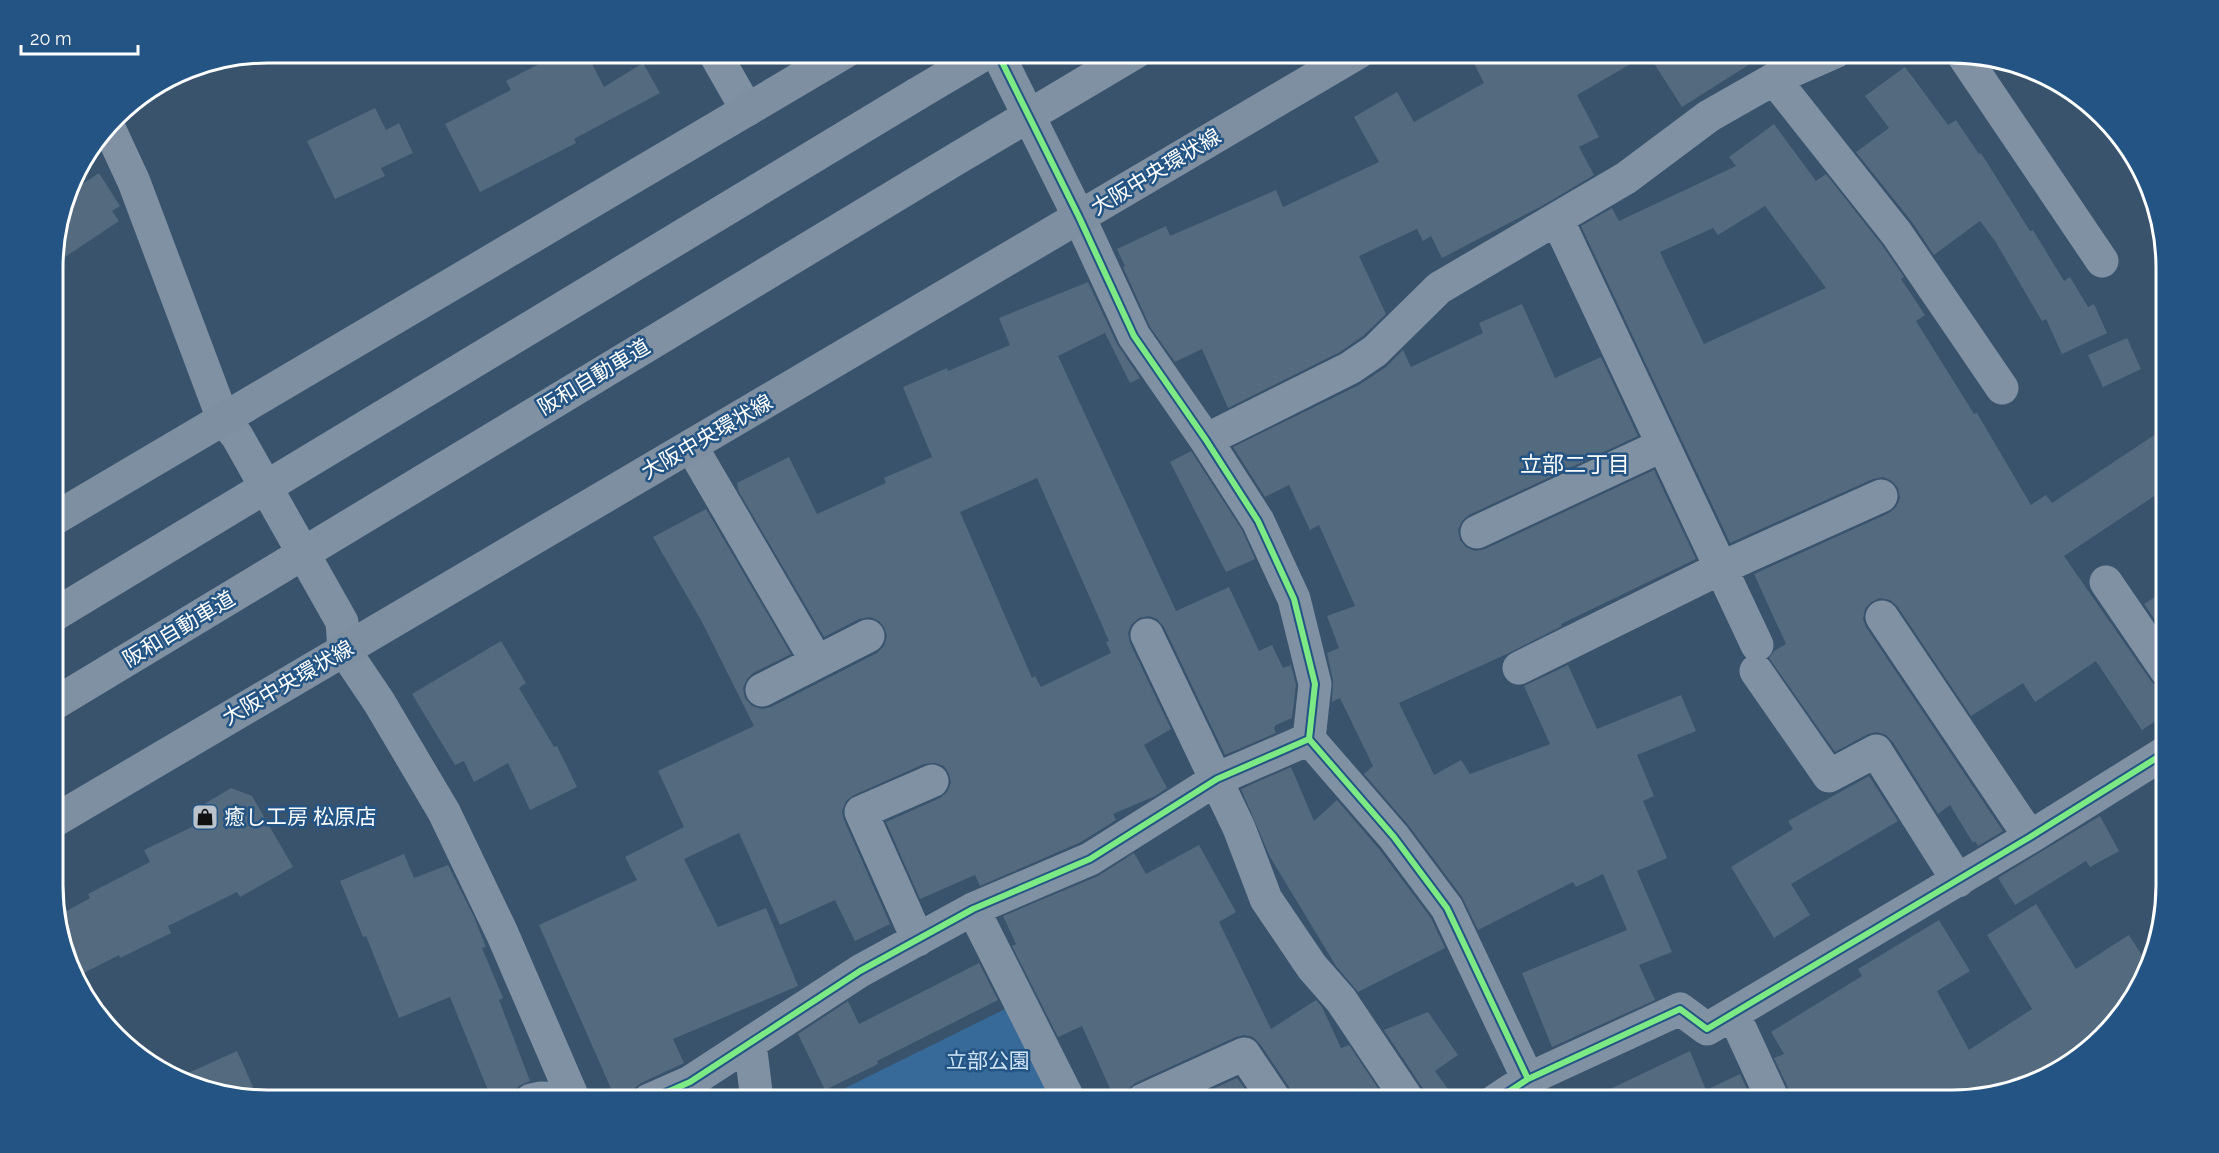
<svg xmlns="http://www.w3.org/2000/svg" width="2219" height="1153" viewBox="0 0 2219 1153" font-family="Raleway,'Noto Sans JP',sans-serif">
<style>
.green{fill:#376a99}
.building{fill:#546a7e;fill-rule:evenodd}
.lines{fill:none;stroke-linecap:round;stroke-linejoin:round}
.minor{stroke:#7f91a3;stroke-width:33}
.major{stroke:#7d8fa1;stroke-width:33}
.highway{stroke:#8091a3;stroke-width:33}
.highway-bridge{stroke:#8091a3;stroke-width:33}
.cycleway-casing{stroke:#235483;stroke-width:10}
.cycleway{stroke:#7ce984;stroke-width:6}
.labels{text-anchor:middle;stroke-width:5;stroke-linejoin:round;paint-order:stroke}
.street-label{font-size:21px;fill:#fff;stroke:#235483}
.poi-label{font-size:21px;fill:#fff;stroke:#235483;text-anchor:start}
.park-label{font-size:21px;fill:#cfe4f6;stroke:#235483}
.neighbourhood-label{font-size:22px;fill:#fff;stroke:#235483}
.rim{fill:none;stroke:#fff;stroke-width:3}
</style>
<rect width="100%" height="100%" fill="#39536d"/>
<path class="green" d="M 1007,1008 L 1054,1100 L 821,1100 Z"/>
<path class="building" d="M 562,52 L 586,52 L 604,87 L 643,63 L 660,93 L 574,139 L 576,143 L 480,192 L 445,124 L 511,90 L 506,81 Z
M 1468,52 L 1769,52 L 1682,107 L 1648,54 L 1577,95 L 1599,137 L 1579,147 L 1594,175 L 1542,206 L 1442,258 L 1431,236 L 1423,241 L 1417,229 L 1359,256 L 1386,314 L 1363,336 L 1340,352 L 1228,408 L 1202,349 L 1175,362 L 1150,327 L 1123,267 L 1125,266 L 1117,249 L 1166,226 L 1170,236 L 1276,190 L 1283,207 L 1379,162 L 1354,117 L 1397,92 L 1414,122 L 1484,83 Z
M 1905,67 L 1948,125 L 1956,120 L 1979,154 L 1981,153 L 2030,231 L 2033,230 L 2064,281 L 2070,277 L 2088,307 L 2094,304 L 2107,333 L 2062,354 L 2046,319 L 2042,321 L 1995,241 L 1980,221 L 1934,255 L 1912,222 L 1856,152 L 1889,128 L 1865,96 Z
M 375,108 L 386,130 L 399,123 L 413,153 L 381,168 L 385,176 L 335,199 L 307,141 Z
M 1774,124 L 1816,181 L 1826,174 L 1882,245 L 1904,277 L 1901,279 L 1925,315 L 1916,321 L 1974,414 L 1977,413 L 2031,505 L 2046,495 L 2052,503 L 2165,428 L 2165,489 L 2064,556 L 2151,681 L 2157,687 L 2166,688 L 2166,714 L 2142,730 L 2096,661 L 2035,702 L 2023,683 L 1971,716 L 1897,606 L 1890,600 L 1880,598 L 1871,602 L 1865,609 L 1863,619 L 1866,627 L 2003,831 L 1978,846 L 1975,841 L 1973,843 L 1950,805 L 1938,814 L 1892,741 L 1886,735 L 1877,732 L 1868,734 L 1835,752 L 1769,658 L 1774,651 L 1786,644 L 1754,574 L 1889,513 L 1896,507 L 1900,498 L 1898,488 L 1892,481 L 1883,477 L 1873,479 L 1730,543 L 1581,226 L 1612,208 L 1619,221 L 1736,166 L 1729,157 ZM 1765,206 L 1826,288 L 1704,344 L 1660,252 L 1713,228 L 1718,235 Z
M 99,173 L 120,206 L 112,211 L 119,221 L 53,265 L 53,254 L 70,192 Z
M 1088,282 L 1117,344 L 1140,378 L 1130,383 L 1105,333 L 1058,356 L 1176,611 L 1229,587 L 1259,651 L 1272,645 L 1283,668 L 1291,665 L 1296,685 L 1292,718 L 1276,725 L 1274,728 L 1276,733 L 1225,755 L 1164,627 L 1157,619 L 1149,616 L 1139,618 L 1131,625 L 1128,633 L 1130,643 L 1171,729 L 1144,745 L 1167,788 L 1155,796 L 1113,814 L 1116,820 L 1081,842 L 980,886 L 975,875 L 920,899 L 886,822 L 940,798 L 947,792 L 951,783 L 949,774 L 944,766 L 935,763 L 924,764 L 854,795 L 846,801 L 842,811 L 844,820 L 890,924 L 855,941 L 835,900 L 780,925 L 739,833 L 684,859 L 718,927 L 766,908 L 798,986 L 673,1039 L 684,1063 L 641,1083 L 634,1089 L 631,1100 L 616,1100 L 539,925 L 637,880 L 625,857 L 684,827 L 658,771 L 754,726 L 702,622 L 653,537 L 706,509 L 791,654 L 753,673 L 747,679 L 743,688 L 745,698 L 752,706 L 762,709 L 771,707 L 877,653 L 884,646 L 887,636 L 884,627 L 879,621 L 870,617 L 859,619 L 824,637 L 739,492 L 737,483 L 789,457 L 817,514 L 886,483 L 884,478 L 932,457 L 903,387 L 947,368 L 948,371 L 1010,345 L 999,318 ZM 1037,478 L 1109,641 L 1106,642 L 1111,653 L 1041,687 L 1035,676 L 1032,678 L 960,512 Z
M 1522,304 L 1555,378 L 1601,357 L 1638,436 L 1469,515 L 1462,521 L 1458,530 L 1460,540 L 1466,547 L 1475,551 L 1485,549 L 1654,470 L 1696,559 L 1561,624 L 1562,626 L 1509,653 L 1399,703 L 1434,775 L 1461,760 L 1470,774 L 1550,744 L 1524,686 L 1568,665 L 1597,729 L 1681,695 L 1696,731 L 1637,755 L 1654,796 L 1643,801 L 1667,858 L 1637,871 L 1672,952 L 1639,965 L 1655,1000 L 1552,1047 L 1522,973 L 1627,930 L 1603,874 L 1576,887 L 1573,882 L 1478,930 L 1462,897 L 1409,826 L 1364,774 L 1373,766 L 1340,698 L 1332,702 L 1333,680 L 1327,653 L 1339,648 L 1327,616 L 1355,606 L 1319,525 L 1310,530 L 1289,485 L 1265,497 L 1233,447 L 1359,385 L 1386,367 L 1403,350 L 1411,367 L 1483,333 L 1479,323 Z
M 2127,338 L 2141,369 L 2103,387 L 2088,355 Z
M 1191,451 L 1242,530 L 1255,559 L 1226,572 L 1170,462 Z
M 2166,590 L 2166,636 L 2144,604 Z
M 501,641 L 526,683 L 519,688 L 554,747 L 557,746 L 577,787 L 530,810 L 508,763 L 474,782 L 464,761 L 455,765 L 412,694 Z
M 1291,767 L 1314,821 L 1337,800 L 1379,849 L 1431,918 L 1445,948 L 1358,992 L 1336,966 L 1270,857 L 1241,789 Z
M 1869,776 L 1898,821 L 1791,884 L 1810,915 L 1774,938 L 1731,867 L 1793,829 L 1788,821 Z
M 231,788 L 252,796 L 293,867 L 240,897 L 237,892 L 168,926 L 171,933 L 120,958 L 119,955 L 80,975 L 56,917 L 90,898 L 88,894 L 150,862 L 144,850 L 198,824 L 191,812 Z
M 2100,816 L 2119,851 L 2090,867 L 2086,861 L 2015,905 L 1998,878 Z
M 1199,845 L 1236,912 L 1219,922 L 1271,1029 L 1316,1000 L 1322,1007 L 1341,1048 L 1349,1045 L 1386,1100 L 1369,1100 L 1360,1088 L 1341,1100 L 1293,1100 L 1291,1090 L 1260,1044 L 1253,1037 L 1244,1035 L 1236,1037 L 1135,1083 L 1127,1090 L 1125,1100 L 1115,1100 L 1082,1026 L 1058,1037 L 1012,946 L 1016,944 L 1003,916 L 1098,876 L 1134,853 L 1146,874 Z
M 404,854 L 414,878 L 448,865 L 474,917 L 486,947 L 482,948 L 503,998 L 499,1000 L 530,1081 L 519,1086 L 514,1093 L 492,1100 L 450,997 L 399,1018 L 366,936 L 363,937 L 340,881 Z
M 2036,904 L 2076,969 L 2129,935 L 2148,965 L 2144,980 L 2072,1062 L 1964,1100 L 1791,1100 L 1790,1092 L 1774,1058 L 1784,1054 L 1771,1032 L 1862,976 L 1858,969 L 1939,920 L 1970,971 L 1937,991 L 1969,1050 L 2032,1009 L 1987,935 Z
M 979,963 L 998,1000 L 877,1061 L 878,1064 L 825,1090 L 798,1034 L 848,1001 L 859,1024 Z
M 1428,1012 L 1458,1055 L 1435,1071 L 1456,1100 L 1426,1100 L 1424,1090 L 1384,1030 Z
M 237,1051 L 258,1098 L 175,1079 Z
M 1690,1051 L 1706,1090 L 1740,1074 L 1752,1100 L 1587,1100 Z
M 1237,1078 L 1253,1100 L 1188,1100 Z"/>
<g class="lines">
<path class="minor" d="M 714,52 L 747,110
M 997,52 L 1079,217 L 1134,336 L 1206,440 L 1258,521 L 1294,599 L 1315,684 L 1309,739 L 1394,837 L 1447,908 L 1528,1079
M 1963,55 L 2102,261
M 1774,79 L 1897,234 L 2002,388
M 109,128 L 134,182 L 223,419 L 237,436 L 342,622 L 344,650 L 379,702 L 444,812 L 502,933 L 574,1100
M 1557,219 L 1757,645
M 1206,440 L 1350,368 L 1375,351 L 1439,288 L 1626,178 L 1709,116 L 1774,79 L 1835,52
M 691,446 L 817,662
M 1477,532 L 1663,445
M 2106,582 L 2166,670
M 1882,617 L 2030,837
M 1147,635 L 1239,828 L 1266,899 L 1312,967 L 1341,1000 L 1408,1100
M 1519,668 L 1721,568 L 1881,496
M 1756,671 L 1829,776 L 1876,751 L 1958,881
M 762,690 L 868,636
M 973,909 L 1069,1100
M 918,940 L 861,812 L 932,781
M 1734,1015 L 1773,1100
M 750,1043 L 757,1100
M 531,1100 L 540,1098 L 573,1099
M 649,1100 L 690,1082 L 860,971 L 973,909 L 1090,859 L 1217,779 L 1309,739
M 1143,1100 L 1244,1054 L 1275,1100
M 1496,1100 L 1528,1079 L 1680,1009 L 1707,1029 L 2030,837 L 2166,752"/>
<path class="major" d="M 54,519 L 845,52
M 54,821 L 1359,52"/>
<path class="highway" d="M 917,94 L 988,52"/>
<path class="highway-bridge" d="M 54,615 L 917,94
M 54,704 L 956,159 L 1136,52"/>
<defs>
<path id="cycleway" d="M 997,52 L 1079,217 L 1134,336 L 1206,440 L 1258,521 L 1294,599 L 1315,684 L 1309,739 L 1394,837 L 1447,908 L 1528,1079
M 649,1100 L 690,1082 L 860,971 L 973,909 L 1090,859 L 1217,779 L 1309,739
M 1496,1100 L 1528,1079 L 1680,1009 L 1707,1029 L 2030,837 L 2166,752"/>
</defs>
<use href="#cycleway" class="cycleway-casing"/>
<use href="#cycleway" class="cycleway"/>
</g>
<defs>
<symbol id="shop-square" viewBox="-11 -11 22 22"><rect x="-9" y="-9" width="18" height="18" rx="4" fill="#bac3cc" stroke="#235483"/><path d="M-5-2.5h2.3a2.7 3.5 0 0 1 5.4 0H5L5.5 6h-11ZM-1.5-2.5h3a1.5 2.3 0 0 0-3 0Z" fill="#111"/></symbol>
</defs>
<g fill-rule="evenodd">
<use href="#shop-square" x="190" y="802" width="30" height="30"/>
</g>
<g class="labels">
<g class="street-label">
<text transform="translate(1156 172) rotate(-31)" y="7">大阪中央環状線</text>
<text transform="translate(594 377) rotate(-31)" y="7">阪和自動車道</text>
<text transform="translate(707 437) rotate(-30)" y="7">大阪中央環状線</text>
<text transform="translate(179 629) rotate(-31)" y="7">阪和自動車道</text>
<text transform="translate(288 683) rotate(-30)" y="7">大阪中央環状線</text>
</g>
<g class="poi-label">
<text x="224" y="824">癒し工房 松原店</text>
</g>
<g class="park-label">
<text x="988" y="1068">立部公園</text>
</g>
<g class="neighbourhood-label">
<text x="1575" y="472">立部二丁目</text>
</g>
</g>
<path d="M0 0H2219V1153H0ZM268 63H1951A205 205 0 0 1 2156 268V885A205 205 0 0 1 1951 1090H268A205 205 0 0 1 63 885V268A205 205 0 0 1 268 63Z" fill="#235483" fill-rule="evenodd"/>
<path class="rim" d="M268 63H1951A205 205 0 0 1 2156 268V885A205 205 0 0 1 1951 1090H268A205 205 0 0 1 63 885V268A205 205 0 0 1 268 63Z"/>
<path d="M21 45v9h117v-9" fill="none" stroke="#ffffff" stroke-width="3"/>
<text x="30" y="45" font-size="18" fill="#ffffff" stroke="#235483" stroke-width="4.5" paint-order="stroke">20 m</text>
</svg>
